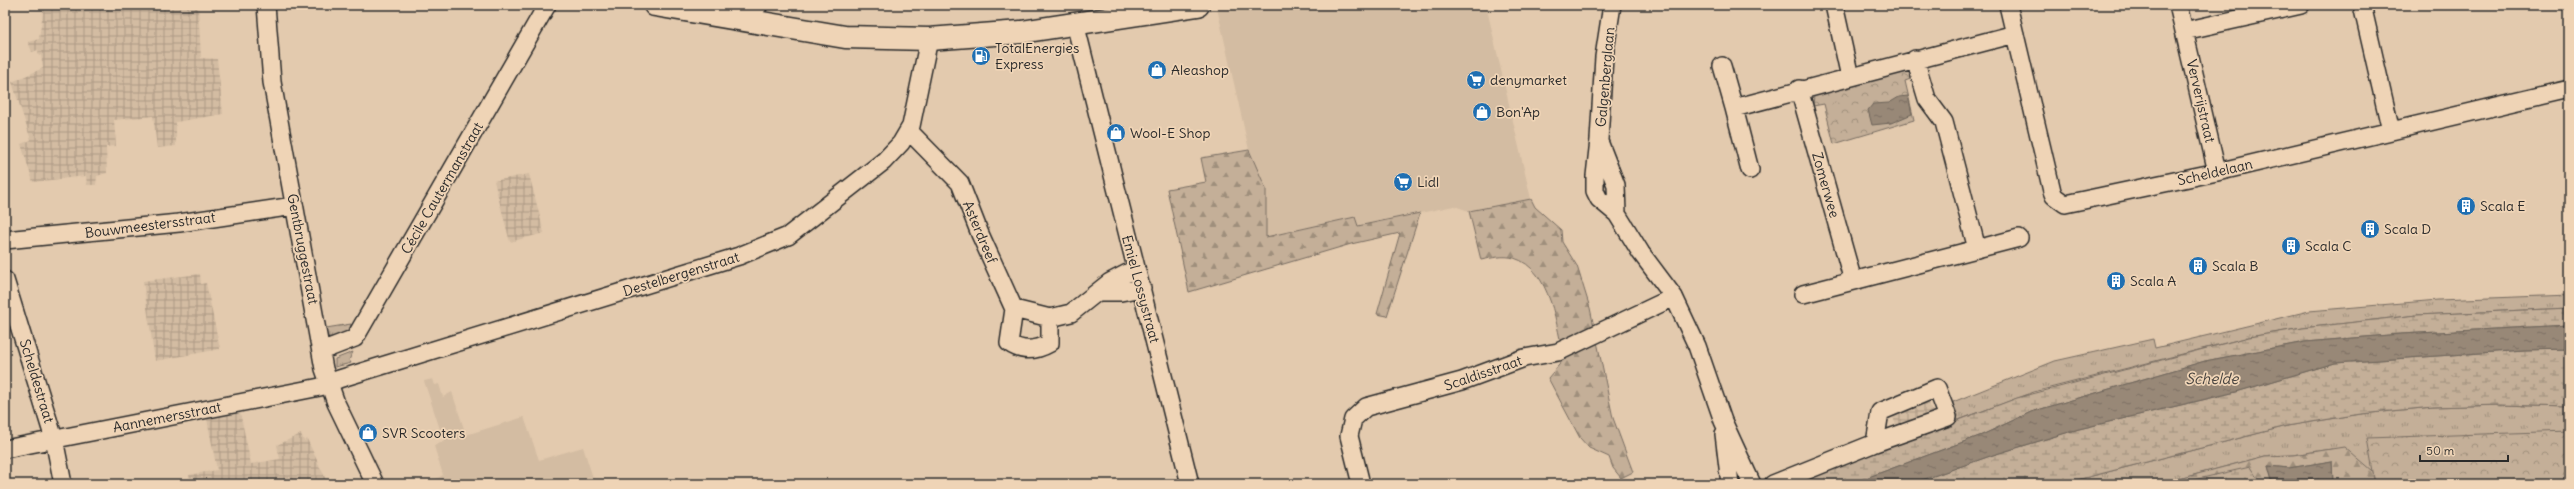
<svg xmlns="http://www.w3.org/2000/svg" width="2574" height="489" viewBox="0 0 2574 489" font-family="Delius,sans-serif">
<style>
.built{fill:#d3bca2}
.industrial{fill:url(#industrial-grid)}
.grass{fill:url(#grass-tufts);stroke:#786d62}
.forest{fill:url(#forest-firs);stroke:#786d62}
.wetland{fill:url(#wetland-marsh);stroke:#786d62}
.park{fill:url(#park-crowns);stroke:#786d62}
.water{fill:url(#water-ripples);stroke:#6c6359}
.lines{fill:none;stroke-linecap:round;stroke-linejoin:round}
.minor-casing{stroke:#2b2b2b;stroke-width:20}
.major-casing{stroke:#2b2b2b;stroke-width:25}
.minor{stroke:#efd4b6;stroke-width:17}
.major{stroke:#efd4b6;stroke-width:22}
.labels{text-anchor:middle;stroke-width:3.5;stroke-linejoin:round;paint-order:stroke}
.poi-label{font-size:14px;fill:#2b2b2b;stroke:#efd4b6;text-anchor:start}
.street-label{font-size:14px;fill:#2b2b2b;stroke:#efd4b6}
.water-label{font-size:15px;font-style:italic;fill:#46423e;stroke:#efd4b6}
</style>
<defs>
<pattern id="industrial-grid" width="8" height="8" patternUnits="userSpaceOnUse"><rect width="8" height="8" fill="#d3bca2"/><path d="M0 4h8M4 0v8" fill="none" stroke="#ab9984"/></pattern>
<pattern id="grass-tufts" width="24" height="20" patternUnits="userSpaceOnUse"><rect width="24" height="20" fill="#c4af98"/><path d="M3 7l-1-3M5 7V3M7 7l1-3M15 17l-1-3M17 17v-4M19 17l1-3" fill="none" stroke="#9f8f7c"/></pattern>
<pattern id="forest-firs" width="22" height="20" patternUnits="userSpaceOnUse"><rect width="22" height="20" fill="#c4af98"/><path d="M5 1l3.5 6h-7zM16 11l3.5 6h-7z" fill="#9f8f7c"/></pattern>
<pattern id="wetland-marsh" width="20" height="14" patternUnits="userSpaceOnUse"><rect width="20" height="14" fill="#c4af98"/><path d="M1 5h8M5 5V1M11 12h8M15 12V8" fill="none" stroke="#9f8f7c"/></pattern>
<pattern id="park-crowns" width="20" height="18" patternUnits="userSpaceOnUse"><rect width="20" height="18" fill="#c4af98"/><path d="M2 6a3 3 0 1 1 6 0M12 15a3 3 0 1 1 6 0" fill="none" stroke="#9f8f7c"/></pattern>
<pattern id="water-ripples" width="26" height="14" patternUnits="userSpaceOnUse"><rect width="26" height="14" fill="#988877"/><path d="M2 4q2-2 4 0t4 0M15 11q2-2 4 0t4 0" fill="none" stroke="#7c6f62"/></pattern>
</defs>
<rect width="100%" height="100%" fill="#e3caae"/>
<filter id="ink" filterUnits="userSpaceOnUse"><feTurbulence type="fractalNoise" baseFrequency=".025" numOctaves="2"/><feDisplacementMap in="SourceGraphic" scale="8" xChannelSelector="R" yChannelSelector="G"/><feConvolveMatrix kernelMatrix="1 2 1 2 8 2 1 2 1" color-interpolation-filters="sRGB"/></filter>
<g filter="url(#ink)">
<path class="built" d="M 1239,5 L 1486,5 L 1531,199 L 1469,211 L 1454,206 L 1357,226 L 1355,217 L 1266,237 L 1266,189 L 1249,150 L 1217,8 Z
M 433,379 L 435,385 L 439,384 L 443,397 L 452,392 L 466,435 L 524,417 L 539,460 L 583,447 L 595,484 L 436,484 L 434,480 L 443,475 L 434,446 L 444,441 L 424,381 Z"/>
<path class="industrial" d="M 44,5 L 198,5 L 201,58 L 217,59 L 223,114 L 176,122 L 176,146 L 157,148 L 153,116 L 114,120 L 116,146 L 106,147 L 107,173 L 97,176 L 96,185 L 87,185 L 86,176 L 33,182 L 21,144 L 31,140 L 12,82 L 43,68 L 41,55 L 39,56 L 38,50 L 32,52 L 28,42 L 39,39 Z
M 529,174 L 544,233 L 510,242 L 494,181 Z
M 200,274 L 201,284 L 206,283 L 220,349 L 155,361 L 143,281 Z
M 1927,398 L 1933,413 L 1897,428 L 1891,412 Z
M 240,412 L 251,464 L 280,459 L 277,445 L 301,434 L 304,441 L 307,439 L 328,484 L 191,484 L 189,475 L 217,470 L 207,419 Z"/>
<path class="grass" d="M 2569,295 L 2569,308 L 2417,315 L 2303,328 L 2249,337 L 2034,392 L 1950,423 L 1953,402 L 2055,361 L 2153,339 L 2155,348 L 2309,311 L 2438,300 Z
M 351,324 L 349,332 L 338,337 L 326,337 L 326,328 Z
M 353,352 L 349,360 L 351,363 L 335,367 L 335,359 Z
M 2500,405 L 2569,407 L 2569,484 L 2375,484 L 2373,472 L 2332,449 L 2293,455 L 2265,456 L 2160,484 L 2061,484 L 2287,426 L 2361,414 L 2433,407 Z"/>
<path class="forest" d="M 1249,150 L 1266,189 L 1266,237 L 1355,217 L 1358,226 L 1420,213 L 1387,316 L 1377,314 L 1400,233 L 1351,244 L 1189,292 L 1167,189 L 1206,182 L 1201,158 Z
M 1531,199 L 1535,207 L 1561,230 L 1562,242 L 1577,266 L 1590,308 L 1613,418 L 1633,472 L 1621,478 L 1613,468 L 1609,457 L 1589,448 L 1580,438 L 1548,378 L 1564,359 C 1557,328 1551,269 1514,258 C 1504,255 1491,258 1481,260 L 1469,211 Z
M 2344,447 L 2373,472 L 2375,484 L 2333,484 L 2332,461 L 2289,468 L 2268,466 L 2273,484 L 2160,484 L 2265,456 L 2293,455 Z"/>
<path class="wetland" d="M 2569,308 L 2569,325 L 2401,334 L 2305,342 L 2205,361 L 2031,412 L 1982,435 L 1850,484 L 1791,484 L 2017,398 L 2249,337 L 2303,328 L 2417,315 Z
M 2569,349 L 2569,407 L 2500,405 L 2433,407 L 2361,414 L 2287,426 L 2061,484 L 1911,484 L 1993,455 L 2079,429 L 2236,392 L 2335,363 L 2524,350 Z
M 2250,467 L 2261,484 L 2176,484 Z"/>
<path class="park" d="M 1907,67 L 1916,77 L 1905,81 L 1914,120 L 1834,144 L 1824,104 L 1813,106 L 1814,95 Z
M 2569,431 L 2569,484 L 2375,484 L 2367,438 Z"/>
<path class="water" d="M 1908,96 L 1912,114 L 1891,123 L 1872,125 L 1868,110 L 1873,104 L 1889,103 L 1899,97 Z
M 2569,325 L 2569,349 L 2524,350 L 2335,363 L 2236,392 L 2079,429 L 1993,455 L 1911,484 L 1850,484 L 1982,435 L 2031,412 L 2205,361 L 2305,342 L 2401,334 Z
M 2332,461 L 2333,484 L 2273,484 L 2268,466 L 2289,468 Z"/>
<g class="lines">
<defs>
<path id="minor" d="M 266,5 L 272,82 L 324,369 L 336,403 L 375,484
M 1612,5 L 1604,57 L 1599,140 L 1595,176 L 1595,191 L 1599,199 L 1617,214 L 1641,253 L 1674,297 L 1697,346 L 1723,421 L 1752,484
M 1834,5 L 1850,77
M 2008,5 L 2052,191 L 2054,196 L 2065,204 L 2217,172 L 2569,89
M 2178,5 L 2217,172
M 2362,5 L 2391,131
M 741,19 L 759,5
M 1075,23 L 1190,484
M 2184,31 L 2301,5
M 1915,59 L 1927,99 L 1944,122 L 1977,249
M 1722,66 L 1734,108
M 1799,89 L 1853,281
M 909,131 L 960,183 L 980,234 L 1014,309 L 1050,318 L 1071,313 L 1110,282 L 1135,269
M 1600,144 L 1616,185 L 1617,214
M 1750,170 L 1734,108 L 2015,34
M 5,240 L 179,223 L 294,206
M 5,280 L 54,439 L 63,484
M 1100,292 L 1121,292 L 1142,288
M 1803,294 L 2019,238
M 1014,309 L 1009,343 C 1022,352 1036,351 1050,343 L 1050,318
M 321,351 L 355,338 L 547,5
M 1724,434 L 1730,484
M 5,449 L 320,387 L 339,379 L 739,256 L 788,236 L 884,161 L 901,143 L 911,126 L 929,39
M 1361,484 L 1349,436 L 1353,419 L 1366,407 L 1462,381 L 1524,358 L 1558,352 L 1674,297
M 1773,484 L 1875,443 L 1948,417 L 1937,388 L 1880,412 L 1875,443"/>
<path id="major" d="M 655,5 L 845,37 L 929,39 L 1021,32 L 1198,5"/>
</defs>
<use href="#minor" class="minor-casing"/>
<use href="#major" class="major-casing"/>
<use href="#minor" class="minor"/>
<use href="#major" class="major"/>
</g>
</g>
<defs>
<symbol id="fuel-disc" viewBox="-11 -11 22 22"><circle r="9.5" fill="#1f6fb2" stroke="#efd4b6"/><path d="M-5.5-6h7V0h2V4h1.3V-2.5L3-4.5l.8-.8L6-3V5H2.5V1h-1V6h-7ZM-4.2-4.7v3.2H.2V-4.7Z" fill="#fff"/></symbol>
<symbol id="shop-disc" viewBox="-11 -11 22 22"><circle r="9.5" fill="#1f6fb2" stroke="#efd4b6"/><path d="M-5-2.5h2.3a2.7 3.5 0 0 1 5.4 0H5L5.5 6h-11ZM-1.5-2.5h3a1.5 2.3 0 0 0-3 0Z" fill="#fff"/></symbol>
<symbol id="supermarket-disc" viewBox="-11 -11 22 22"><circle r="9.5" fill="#1f6fb2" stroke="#efd4b6"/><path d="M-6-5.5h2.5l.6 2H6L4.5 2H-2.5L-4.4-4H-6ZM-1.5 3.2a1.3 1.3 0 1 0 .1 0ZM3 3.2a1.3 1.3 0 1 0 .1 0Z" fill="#fff"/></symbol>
<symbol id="building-disc" viewBox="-11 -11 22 22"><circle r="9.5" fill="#1f6fb2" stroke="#efd4b6"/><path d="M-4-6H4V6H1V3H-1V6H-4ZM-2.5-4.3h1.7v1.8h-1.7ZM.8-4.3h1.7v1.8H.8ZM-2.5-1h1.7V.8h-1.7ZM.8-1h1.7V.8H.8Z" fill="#fff"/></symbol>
</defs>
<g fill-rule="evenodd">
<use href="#fuel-disc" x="970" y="45" width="22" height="22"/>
<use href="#shop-disc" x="1146" y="59" width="22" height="22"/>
<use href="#supermarket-disc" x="1465" y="69" width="22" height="22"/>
<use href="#shop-disc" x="1471" y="101" width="22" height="22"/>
<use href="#shop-disc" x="1105" y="122" width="22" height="22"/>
<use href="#supermarket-disc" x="1392" y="171" width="22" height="22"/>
<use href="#building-disc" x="2455" y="195" width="22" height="22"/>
<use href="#building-disc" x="2359" y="218" width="22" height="22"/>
<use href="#building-disc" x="2280" y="235" width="22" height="22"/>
<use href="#building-disc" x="2187" y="255" width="22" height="22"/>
<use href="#building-disc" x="2105" y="270" width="22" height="22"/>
<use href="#shop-disc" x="357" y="422" width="22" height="22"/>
</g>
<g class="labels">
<g class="poi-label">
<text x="995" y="53">TotalEnergies<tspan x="995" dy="16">Express</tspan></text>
<text x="1171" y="75">Aleashop</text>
<text x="1490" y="85">denymarket</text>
<text x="1496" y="117">Bon'Ap</text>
<text x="1130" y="138">Wool-E Shop</text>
<text x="1417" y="187">Lidl</text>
<text x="2480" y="211">Scala E</text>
<text x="2384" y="234">Scala D</text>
<text x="2305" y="251">Scala C</text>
<text x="2212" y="271">Scala B</text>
<text x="2130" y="286">Scala A</text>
<text x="382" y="438">SVR Scooters</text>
</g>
<g class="street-label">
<text transform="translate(1605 77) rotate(-85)" y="5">Galgenberglaan</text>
<text transform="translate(2201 101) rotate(77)" y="5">Ververijstraat</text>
<text transform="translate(2215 172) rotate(-13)" y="5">Scheldelaan</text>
<text transform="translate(1826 185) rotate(74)" y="5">Zomerwee</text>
<text transform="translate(442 188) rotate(-60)" y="5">Cécile Cautermanstraat</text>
<text transform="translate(150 225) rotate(-7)" y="5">Bouwmeestersstraat</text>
<text transform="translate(980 232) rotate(67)" y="5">Asterdreef</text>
<text transform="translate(303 249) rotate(79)" y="5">Gentbruggestraat</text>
<text transform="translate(681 274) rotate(-17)" y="5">Destelbergenstraat</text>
<text transform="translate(1141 289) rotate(75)" y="5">Emiel Lossystraat</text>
<text transform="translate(1483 373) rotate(-19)" y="5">Scaldisstraat</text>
<text transform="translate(37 381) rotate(73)" y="5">Scheldestraat</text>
<text transform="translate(167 417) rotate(-11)" y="5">Aannemersstraat</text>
</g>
<g class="water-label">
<text x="2212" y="384">Schelde</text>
</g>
</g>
<rect width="2574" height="489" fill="none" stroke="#efd4b6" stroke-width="20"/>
<rect x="10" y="10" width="2554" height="469" fill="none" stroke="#2b2b2b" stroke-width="1.5" filter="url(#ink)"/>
<path d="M2420 455v6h88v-6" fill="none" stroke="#2b2b2b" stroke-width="2"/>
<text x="2426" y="455" font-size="12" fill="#2b2b2b" stroke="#efd4b6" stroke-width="3" paint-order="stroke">50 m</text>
</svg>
